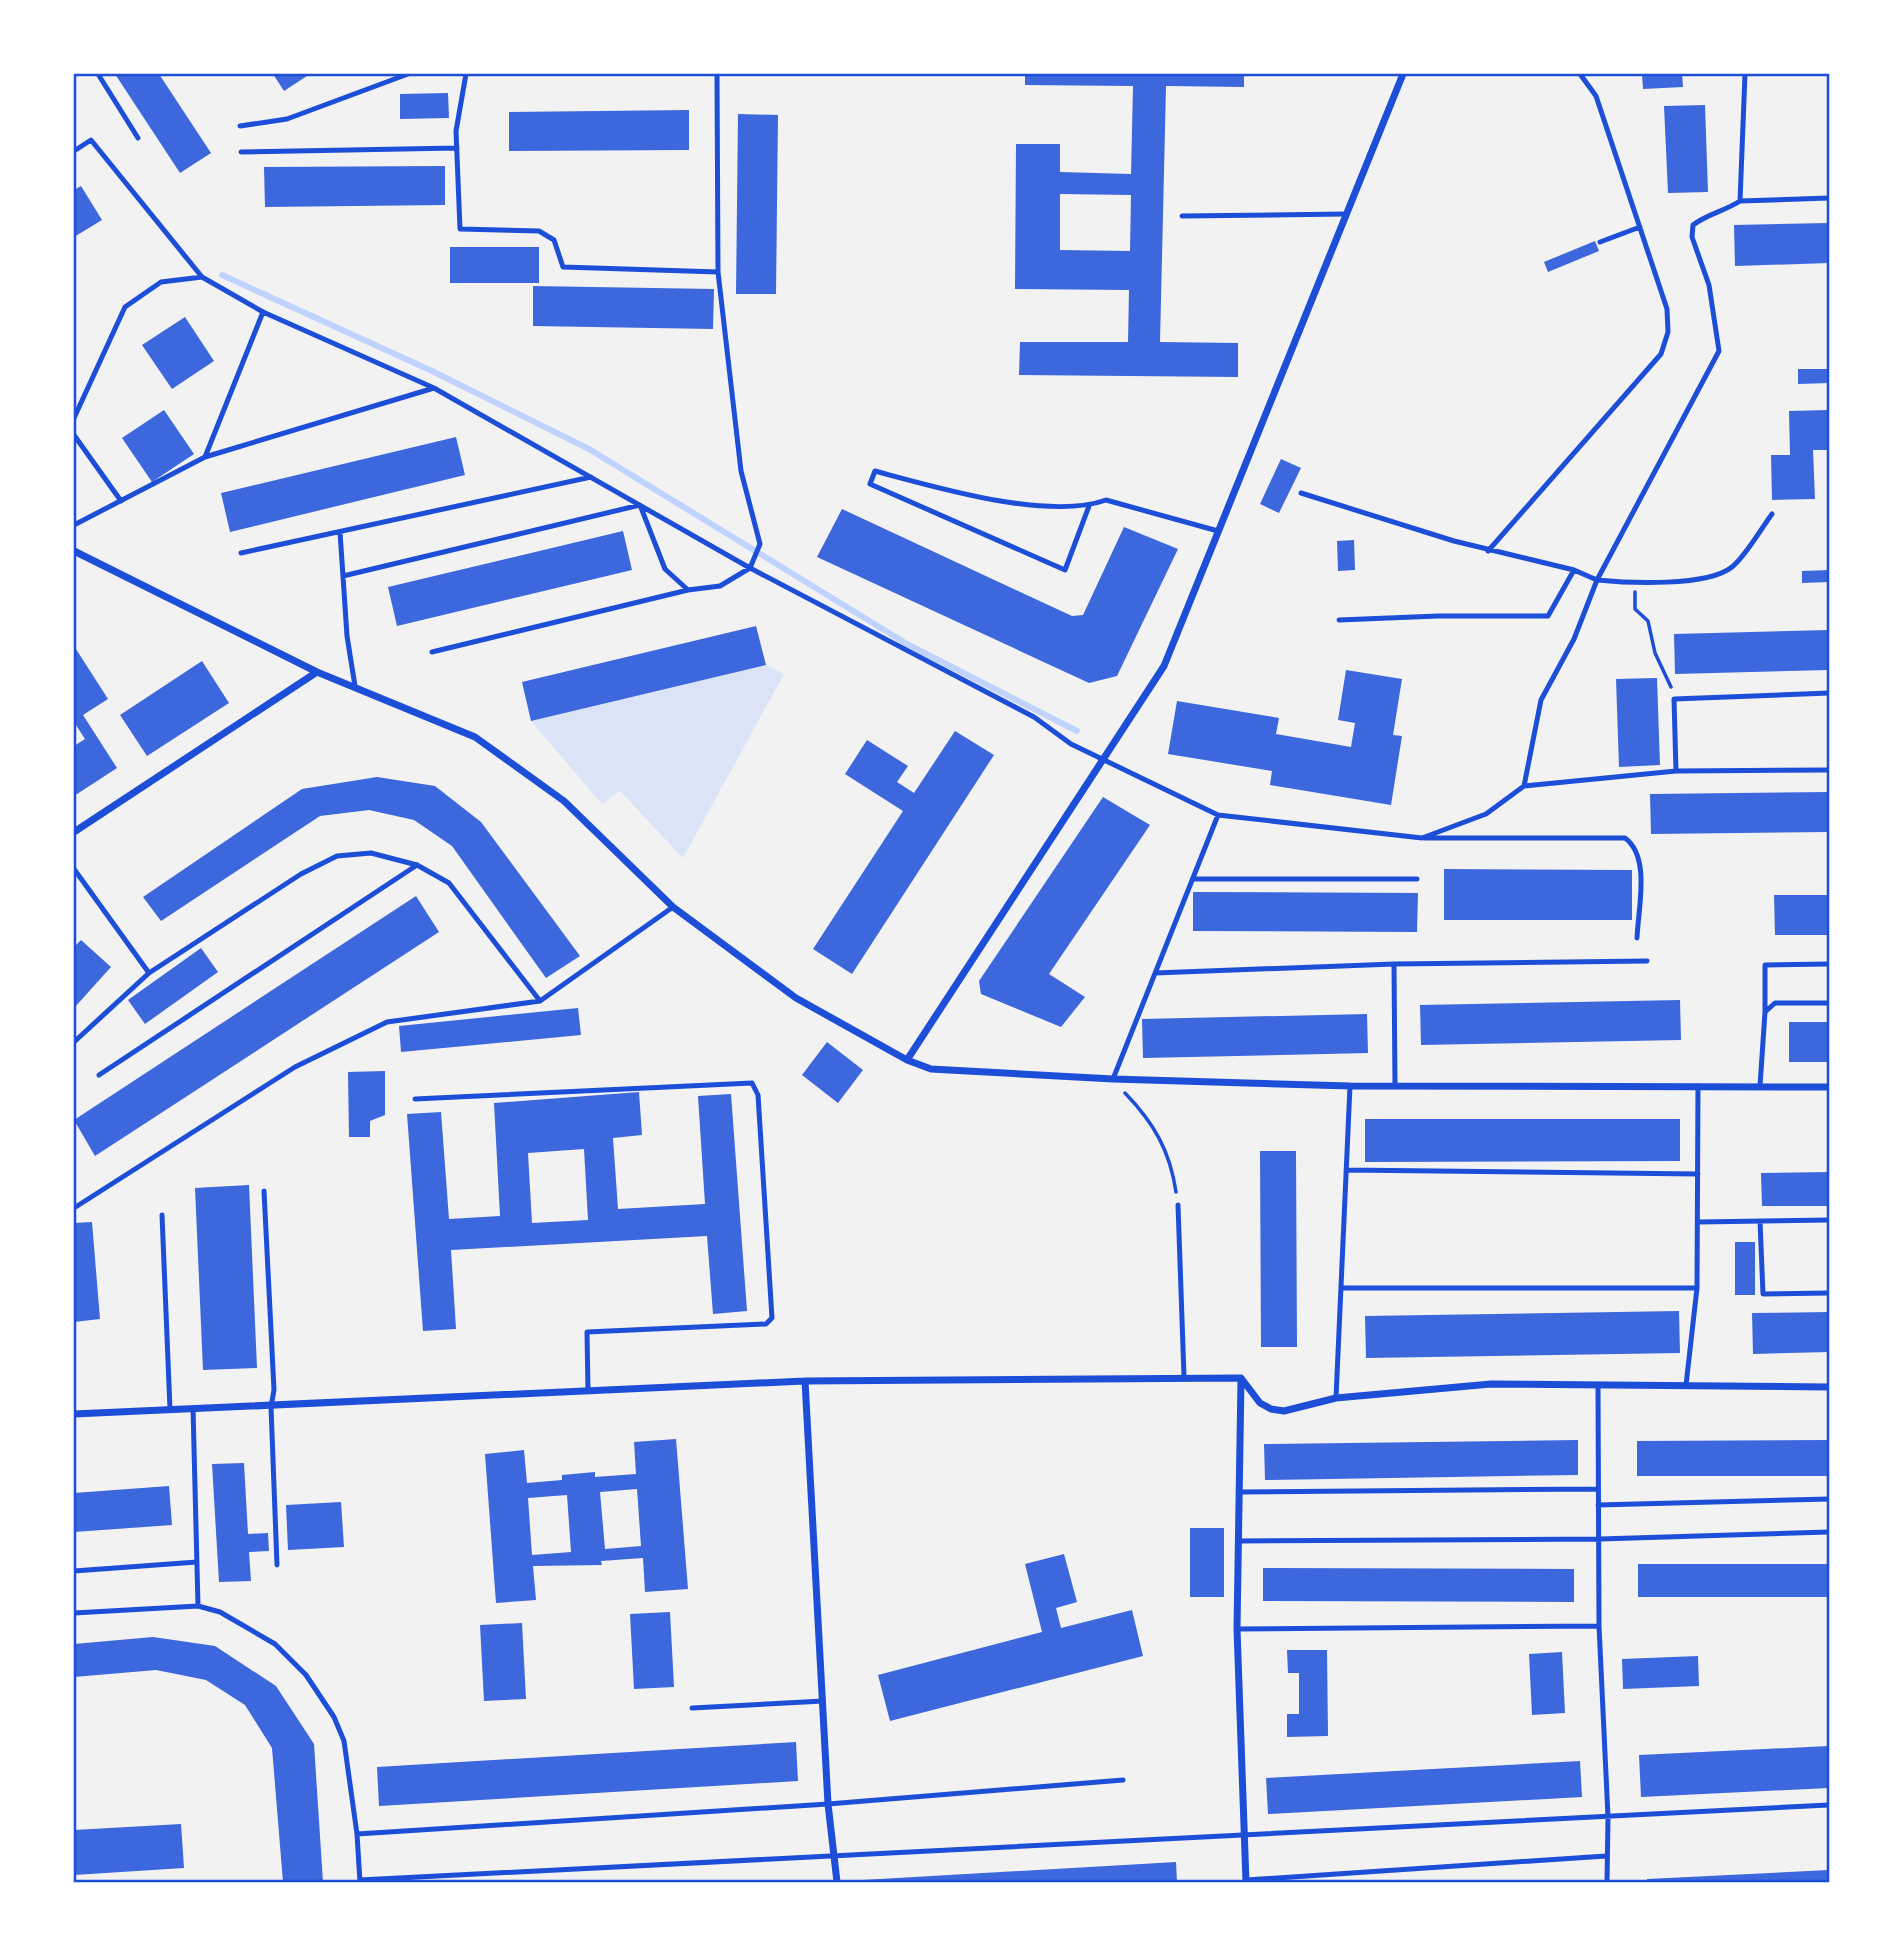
<svg xmlns="http://www.w3.org/2000/svg" width="1903" height="1956" viewBox="0 0 1903 1956" font-family="Mulish,sans-serif">
<style>
.green{fill:#dbe4f7}
.lines{fill:none;stroke-linecap:round;stroke-linejoin:round}
.stream{stroke:#bfd3fe;stroke-width:6}
.building{fill:#3d67dc;fill-rule:evenodd}
.path{stroke:#1d4ed8;stroke-width:3.5}
.service{stroke:#1d4ed8;stroke-width:5}
.minor{stroke:#1d4ed8;stroke-width:7}
.neatline{fill:none;stroke:#1d4ed8;stroke-width:2.5}
</style>
<rect width="100%" height="100%" fill="#f2f2f2"/>
<path class="green" d="M 766,665 L 784,674 L 683,858 L 620,791 L 602,804 L 531,721 Z"/>
<g class="lines">
<path class="stream" d="M 222,275 L 432,371 L 589,449 L 907,644 L 1077,731"/>
</g>
<path class="building" d="M 115,74 L 159,74 L 211,153 L 180,173 Z
M 273,74 L 310,74 L 284,91 Z
M 1025,74 L 1244,74 L 1244,87 L 1166,86 L 1160,342 L 1238,343 L 1238,377 L 1019,375 L 1020,342 L 1128,342 L 1129,290 L 1015,289 L 1016,144 L 1060,144 L 1060,172 L 1131,174 L 1133,86 L 1025,85 ZM 1060,194 L 1131,195 L 1130,251 L 1060,250 Z
M 1642,74 L 1682,74 L 1683,87 L 1643,89 Z
M 448,93 L 449,118 L 400,119 L 400,94 Z
M 1705,105 L 1708,192 L 1668,193 L 1664,106 Z
M 689,110 L 689,150 L 509,151 L 509,112 Z
M 738,114 L 778,115 L 776,294 L 736,294 Z
M 445,166 L 445,205 L 265,207 L 264,167 Z
M 81,186 L 102,220 L 74,237 L 74,190 Z
M 1829,223 L 1829,263 L 1735,266 L 1734,225 Z
M 1595,241 L 1599,251 L 1548,272 L 1544,262 Z
M 450,247 L 539,247 L 539,283 L 450,283 Z
M 533,286 L 714,289 L 713,329 L 533,326 Z
M 185,317 L 214,361 L 172,389 L 142,345 Z
M 1798,369 L 1829,369 L 1829,383 L 1798,384 Z
M 164,410 L 194,454 L 152,482 L 122,438 Z
M 1829,410 L 1829,450 L 1813,450 L 1815,499 L 1772,500 L 1771,455 L 1790,455 L 1789,411 Z
M 456,437 L 465,475 L 230,532 L 221,493 Z
M 1281,459 L 1301,468 L 1279,513 L 1260,504 Z
M 842,509 L 1072,616 L 1083,615 L 1124,527 L 1178,549 L 1117,676 L 1089,683 L 817,557 Z
M 623,531 L 632,570 L 397,626 L 388,587 Z
M 1354,540 L 1355,570 L 1338,571 L 1337,541 Z
M 1829,570 L 1829,582 L 1802,583 L 1802,571 Z
M 756,626 L 766,665 L 531,721 L 522,682 Z
M 1829,630 L 1829,670 L 1675,674 L 1674,634 Z
M 74,646 L 108,699 L 83,715 L 117,768 L 74,796 L 74,746 L 85,739 L 74,722 Z
M 202,661 L 229,703 L 147,756 L 120,715 Z
M 1346,670 L 1402,679 L 1393,735 L 1402,736 L 1391,805 L 1270,785 L 1272,771 L 1168,754 L 1177,701 L 1279,718 L 1276,734 L 1351,747 L 1355,723 L 1338,720 Z
M 1657,678 L 1660,765 L 1619,767 L 1616,679 Z
M 955,731 L 994,755 L 852,974 L 813,949 L 903,811 L 845,774 L 867,740 L 908,766 L 897,782 L 914,793 Z
M 377,777 L 435,786 L 481,822 L 580,956 L 546,978 L 452,846 L 414,820 L 369,810 L 320,816 L 161,921 L 143,897 L 302,789 Z
M 1829,792 L 1829,832 L 1651,834 L 1650,794 Z
M 1103,797 L 1150,825 L 1049,974 L 1085,997 L 1061,1027 L 981,994 L 979,981 Z
M 1444,869 L 1632,870 L 1632,920 L 1444,920 Z
M 1193,892 L 1418,893 L 1417,932 L 1193,931 Z
M 1774,895 L 1829,895 L 1829,935 L 1775,935 Z
M 416,896 L 439,932 L 95,1156 L 74,1120 Z
M 81,940 L 111,967 L 74,1008 L 74,947 Z
M 201,948 L 218,972 L 145,1024 L 128,1000 Z
M 1680,1000 L 1681,1040 L 1421,1045 L 1420,1005 Z
M 578,1008 L 581,1035 L 401,1052 L 399,1026 Z
M 1367,1014 L 1368,1053 L 1143,1058 L 1142,1019 Z
M 1789,1022 L 1829,1022 L 1829,1062 L 1789,1062 Z
M 827,1042 L 863,1070 L 838,1103 L 802,1075 Z
M 385,1071 L 385,1115 L 370,1121 L 370,1137 L 349,1137 L 348,1072 Z
M 639,1092 L 642,1135 L 613,1138 L 618,1209 L 705,1204 L 698,1096 L 731,1094 L 747,1311 L 713,1314 L 707,1236 L 451,1250 L 456,1329 L 423,1331 L 407,1114 L 441,1112 L 449,1219 L 500,1216 L 494,1103 ZM 584,1149 L 588,1220 L 532,1223 L 528,1153 Z
M 1365,1119 L 1680,1119 L 1680,1161 L 1365,1162 Z
M 1260,1151 L 1296,1151 L 1297,1347 L 1261,1347 Z
M 1829,1172 L 1829,1206 L 1762,1206 L 1761,1173 Z
M 249,1185 L 257,1368 L 203,1370 L 195,1188 Z
M 92,1222 L 100,1319 L 74,1322 L 74,1223 Z
M 1735,1242 L 1755,1242 L 1755,1295 L 1735,1295 Z
M 1679,1311 L 1680,1353 L 1366,1358 L 1365,1316 Z
M 1829,1312 L 1829,1352 L 1753,1354 L 1752,1313 Z
M 676,1439 L 688,1589 L 645,1592 L 643,1558 L 601,1561 L 602,1565 L 533,1566 L 536,1600 L 496,1603 L 485,1454 L 524,1450 L 527,1483 L 562,1480 L 562,1475 L 595,1472 L 595,1477 L 636,1474 L 634,1442 ZM 637,1489 L 641,1546 L 605,1549 L 600,1492 ZM 567,1495 L 571,1552 L 532,1555 L 528,1498 Z
M 1578,1440 L 1578,1475 L 1265,1480 L 1264,1444 Z
M 1829,1440 L 1829,1476 L 1637,1476 L 1637,1441 Z
M 244,1463 L 248,1534 L 268,1533 L 269,1551 L 249,1552 L 251,1581 L 219,1582 L 212,1464 Z
M 169,1486 L 172,1525 L 74,1532 L 74,1493 Z
M 341,1502 L 344,1547 L 288,1550 L 286,1505 Z
M 1190,1528 L 1224,1528 L 1224,1597 L 1190,1597 Z
M 1064,1554 L 1077,1602 L 1056,1608 L 1061,1628 L 1132,1610 L 1143,1656 L 890,1721 L 878,1675 L 1042,1632 L 1025,1564 Z
M 1638,1564 L 1829,1564 L 1829,1597 L 1638,1597 Z
M 1263,1568 L 1574,1569 L 1574,1602 L 1263,1601 Z
M 670,1612 L 674,1687 L 634,1689 L 630,1614 Z
M 522,1623 L 526,1699 L 484,1701 L 480,1625 Z
M 153,1637 L 215,1646 L 276,1686 L 314,1744 L 323,1882 L 283,1882 L 272,1748 L 245,1705 L 206,1680 L 156,1670 L 74,1677 L 74,1644 Z
M 1287,1650 L 1327,1650 L 1328,1736 L 1287,1737 L 1287,1714 L 1299,1714 L 1299,1673 L 1288,1673 Z
M 1562,1652 L 1565,1713 L 1532,1715 L 1529,1654 Z
M 1698,1656 L 1699,1686 L 1623,1689 L 1622,1659 Z
M 796,1742 L 798,1781 L 379,1806 L 377,1767 Z
M 1829,1746 L 1829,1788 L 1641,1797 L 1639,1755 Z
M 1580,1761 L 1582,1797 L 1268,1814 L 1266,1778 Z
M 181,1824 L 184,1868 L 74,1875 L 74,1830 Z
M 1176,1862 L 1177,1882 L 862,1882 L 862,1880 Z
M 1829,1870 L 1829,1882 L 1647,1882 L 1647,1879 Z"/>
<g class="lines">
<path class="path" d="M 1635,592 L 1635,609 L 1648,621 L 1655,653 L 1671,687
M 1125,1093 C 1154,1123 1170,1151 1176,1192"/>
<path class="service" d="M 98,74 L 138,138
M 466,74 L 456,131 L 460,229 L 539,231 L 554,240 L 563,267 L 718,272 L 717,74
M 1745,74 L 1740,201 C 1725,211 1707,214 1693,225 L 1692,237 L 1709,285 L 1719,351 L 1597,580 C 1628,583 1707,587 1732,567 C 1745,557 1761,529 1772,514
M 240,126 L 287,119 L 408,74
M 74,151 L 91,140 L 202,277
M 241,152 L 457,148
M 1740,201 L 1829,198
M 1182,216 L 1346,214
M 1600,242 L 1640,227
M 74,418 L 125,307 L 161,282 L 202,277 L 263,312
M 74,435 L 121,501
M 205,457 L 434,388
M 1301,493 L 1454,541 L 1574,570 L 1597,580 L 1574,639 L 1541,700 L 1524,786 L 1676,771
M 1089,506 L 1065,570 L 870,484 L 875,471 C 935,487 1048,521 1106,500 L 1218,531
M 74,525 L 205,457 L 263,312 L 434,388 L 750,568 L 1034,717 L 1071,744 L 1218,815 L 1422,838 L 1486,814 L 1524,786
M 340,532 L 347,636 L 355,686
M 1488,551 L 1661,354 L 1668,332 L 1667,309 L 1596,96 L 1580,74
M 241,553 L 591,477
M 343,576 L 640,505 L 665,569 L 688,590 L 720,586 L 750,568 L 760,544 L 741,471 L 718,272
M 1339,620 L 1438,616 L 1548,616 L 1574,570
M 432,652 L 688,590
M 1829,693 L 1674,699 L 1676,771 L 1829,770
M 1425,838 L 1625,838 C 1651,857 1638,909 1637,938
M 74,869 L 149,973
M 1193,879 L 1417,879
M 1394,964 L 1395,1086
M 1155,973 L 1394,964 L 1647,961
M 1765,1012 L 1765,965 L 1829,964
M 74,1042 L 149,973 L 301,874 L 337,856 L 371,853 L 417,865 L 449,883 L 540,1001 L 673,907
M 99,1075 L 417,865
M 1113,1079 L 1218,815
M 1760,1086 L 1765,1012 L 1775,1003 L 1829,1003
M 415,1099 L 752,1083 L 758,1095 L 772,1318 L 766,1324 L 587,1332 L 588,1391
M 1346,1170 L 1698,1174
M 264,1191 L 274,1390 L 271,1407 L 277,1565
M 1178,1205 L 1184,1376
M 74,1208 L 295,1067 L 387,1022 L 540,1001
M 162,1215 L 170,1409
M 1760,1221 L 1763,1294 L 1829,1293
M 1698,1222 L 1829,1220
M 1341,1288 L 1697,1288 L 1698,1086
M 1598,1385 L 1599,1626 L 1608,1817 L 1607,1882
M 1686,1385 L 1697,1288
M 1336,1398 L 1350,1086
M 193,1408 L 198,1606
M 1240,1492 L 1598,1489
M 1598,1505 L 1829,1499
M 1239,1541 L 1600,1539 L 1829,1532
M 74,1571 L 197,1562
M 74,1613 L 198,1606 L 220,1612 L 275,1644 L 306,1675 L 334,1717 L 344,1741 L 357,1834
M 1237,1629 L 1599,1626
M 692,1708 L 823,1701
M 360,1880 C 850,1851 1340,1832 1829,1805
M 1246,1880 L 1606,1856
M 360,1882 L 357,1834 L 828,1804 L 1123,1780"/>
<path class="minor" d="M 74,551 L 317,672 L 475,737 L 564,801 L 673,907 L 796,998 L 907,1060 L 931,1069 L 1113,1079 L 1350,1086 L 1829,1087
M 74,832 L 317,672
M 907,1060 L 1164,666 L 1403,74
M 1241,1379 L 1237,1629 L 1246,1882
M 805,1381 L 828,1804 L 837,1882
M 74,1414 L 805,1381 L 1241,1378 L 1260,1403 L 1271,1409 L 1284,1411 L 1336,1398 L 1491,1384 L 1829,1387"/>
</g>
<rect width="1903" height="1956" fill="none" stroke="#ffffff" stroke-width="150"/>
<rect x="75" y="75" width="1753" height="1806" class="neatline"/>
</svg>
